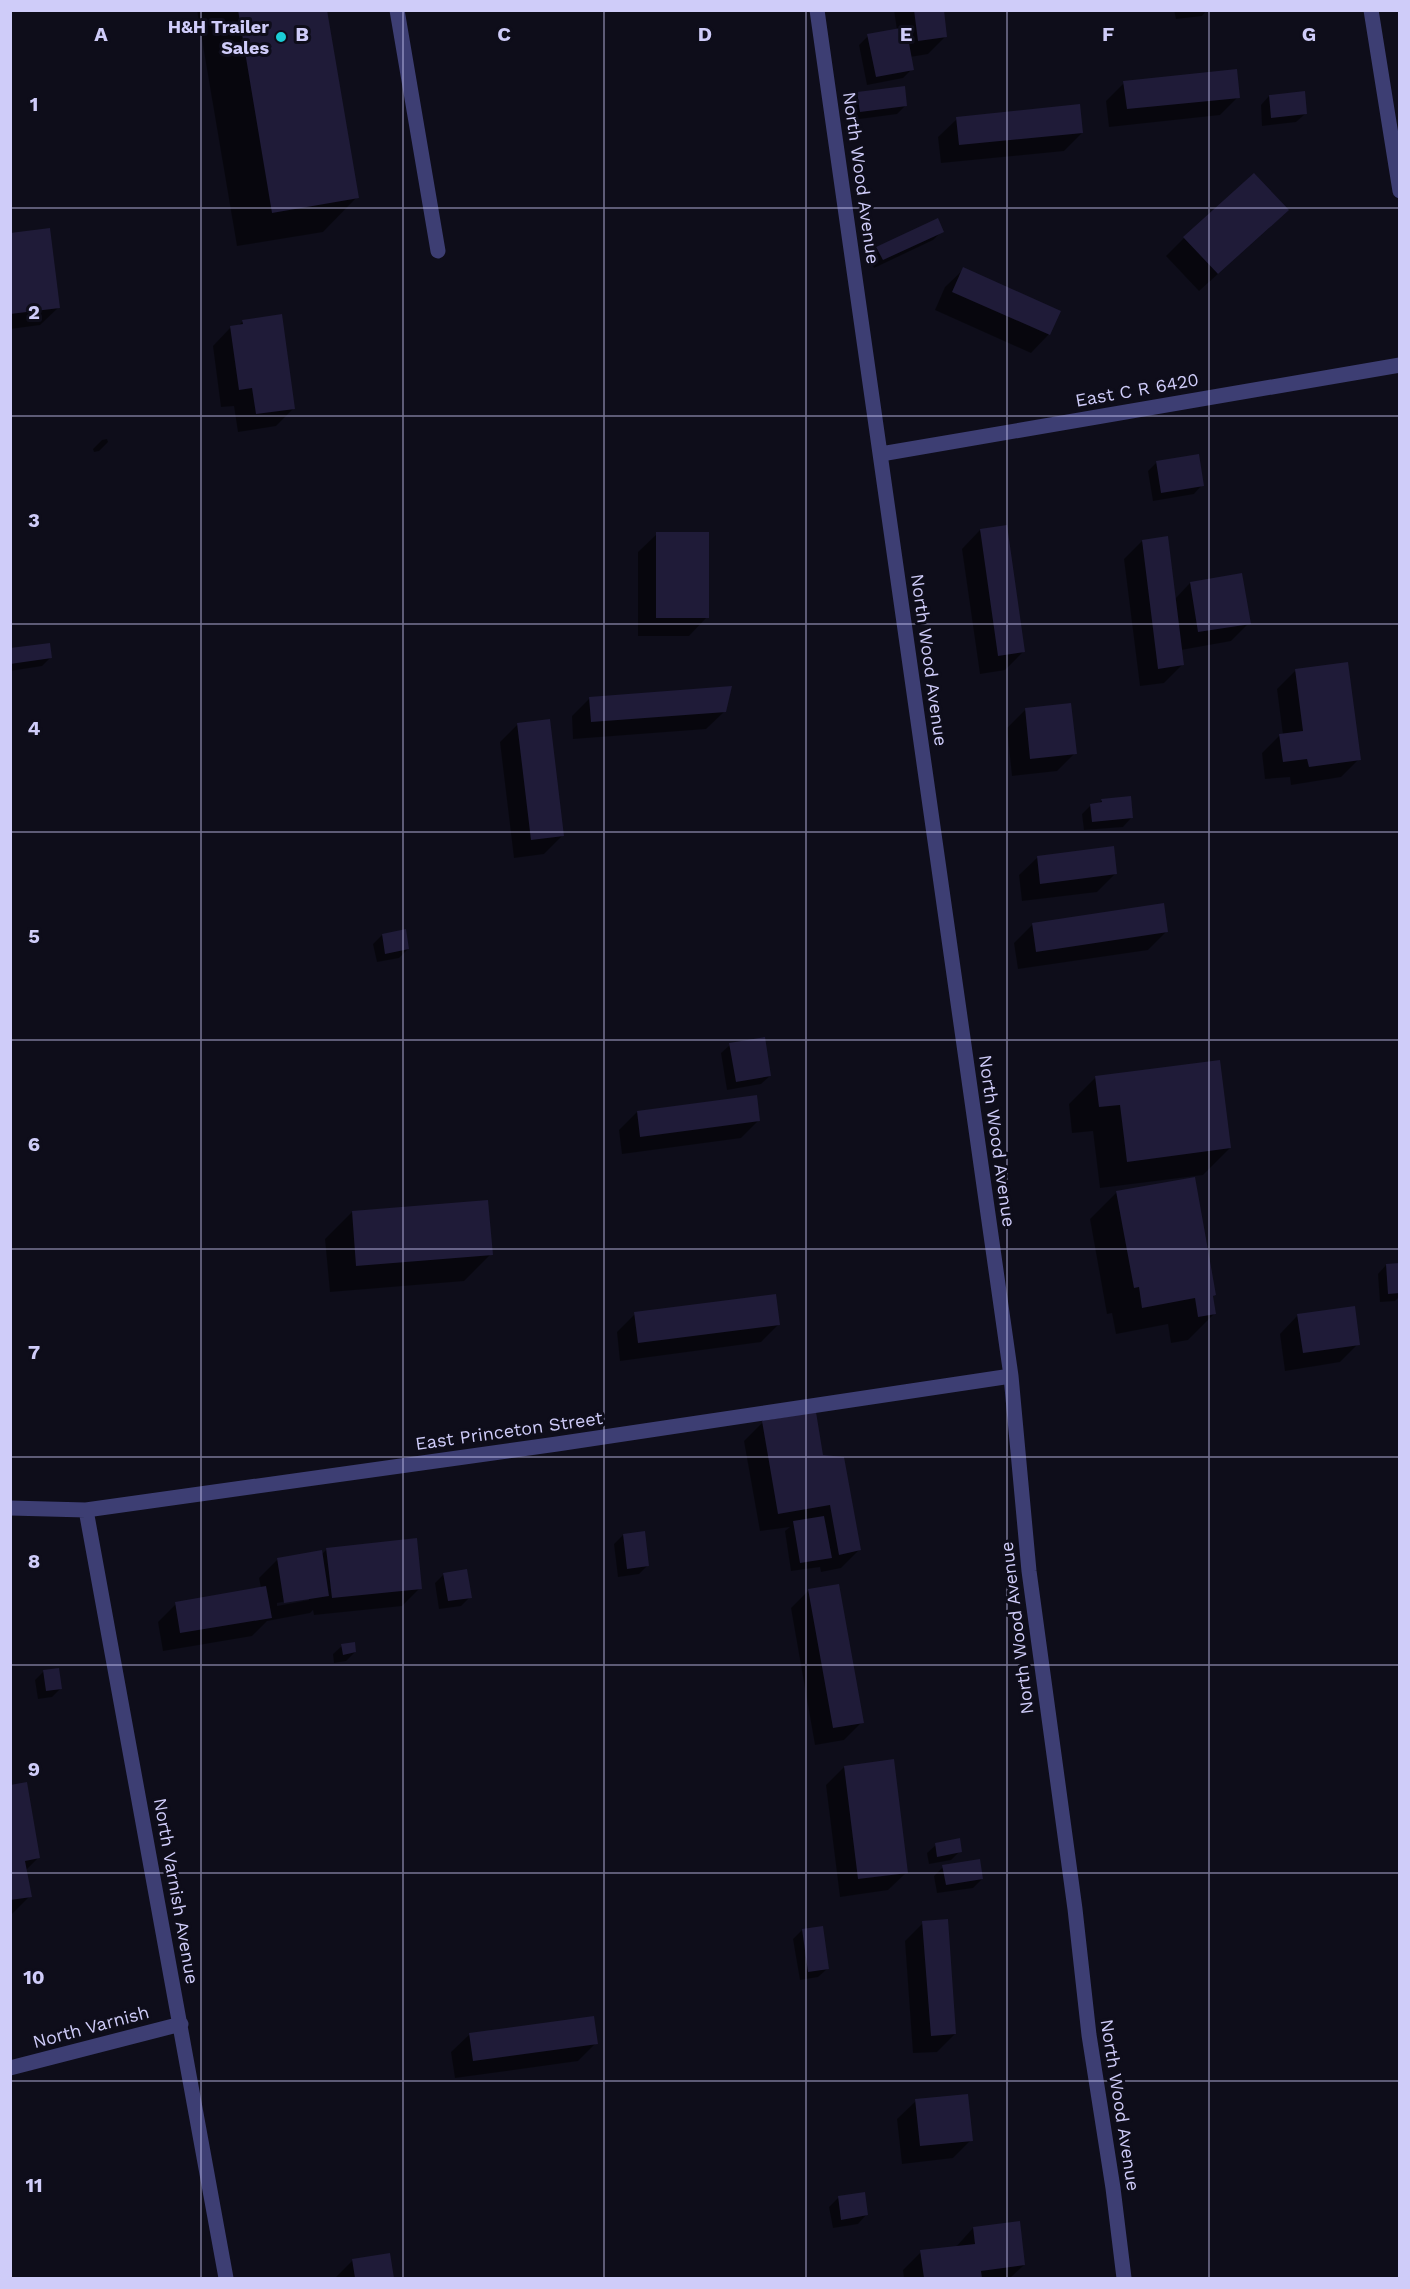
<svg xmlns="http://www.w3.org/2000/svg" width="1410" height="2289" viewBox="0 0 1410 2289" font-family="'Work Sans',sans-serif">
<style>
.shadow{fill:#0007;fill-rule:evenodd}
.building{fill:#1f1b38}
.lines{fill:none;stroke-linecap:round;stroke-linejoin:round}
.lane{stroke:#3d3e73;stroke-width:15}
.street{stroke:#3d3e73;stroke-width:15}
.grid{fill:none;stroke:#cfccf9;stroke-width:1.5;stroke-opacity:0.55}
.poi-dot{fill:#1bcdd5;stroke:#0e0d1a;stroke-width:2}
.labels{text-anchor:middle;stroke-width:6;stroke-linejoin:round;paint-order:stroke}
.poi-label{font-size:18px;font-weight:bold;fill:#cfccf9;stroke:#0e0d1a;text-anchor:end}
.street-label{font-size:18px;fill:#cfccf9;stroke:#0e0d1a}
.grid-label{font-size:20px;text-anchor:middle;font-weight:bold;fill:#cfccf9;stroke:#0e0d1a;stroke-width:6;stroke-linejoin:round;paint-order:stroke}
</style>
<rect width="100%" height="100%" fill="#0e0d1a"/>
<path class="shadow" d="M 197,10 L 326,10 L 357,197 L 323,232 L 237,246 Z
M 894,10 L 942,10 L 946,36 L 928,54 L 910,57 L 912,69 L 903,78 L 867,85 L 859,45 L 868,36 L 897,30 Z
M 1174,10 L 1207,10 L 1202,16 L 1176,19 Z
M 1124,83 L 1238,97 L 1220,115 L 1109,127 L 1106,101 Z
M 858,93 L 906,105 L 897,114 L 852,120 L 849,102 Z
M 1269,96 L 1305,114 L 1296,122 L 1262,126 L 1261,105 Z
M 957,119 L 1082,133 L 1064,151 L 941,163 L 938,137 Z
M 1269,228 L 1199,291 L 1166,256 L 1184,238 Z
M 942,231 L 933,240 L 874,268 L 868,257 L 877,248 Z
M 10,235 L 59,307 L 40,325 L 10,329 Z
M 964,269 L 1049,334 L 1031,353 L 935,310 L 945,287 Z
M 243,321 L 294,408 L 276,426 L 238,432 L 234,406 L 221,407 L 213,346 L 231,327 L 238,326 Z
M 107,439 L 108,442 L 99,451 L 94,452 L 93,449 L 102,440 Z
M 1157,462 L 1202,485 L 1194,494 L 1153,501 L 1148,471 Z
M 980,530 L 1024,651 L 1005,670 L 980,674 L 962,549 Z
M 657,534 L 707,617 L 689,636 L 638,636 L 638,552 Z
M 1142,541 L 1175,599 L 1190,583 L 1249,623 L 1231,641 L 1181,650 L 1183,664 L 1164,683 L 1140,686 L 1124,559 Z
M 10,649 L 51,657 L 42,666 L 10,671 Z
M 1295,671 L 1359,759 L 1341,777 L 1291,785 L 1290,777 L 1265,779 L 1262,753 L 1280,735 L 1283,735 L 1277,689 Z
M 590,698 L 725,711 L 706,729 L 573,739 L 572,716 Z
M 1025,710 L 1075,753 L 1057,771 L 1012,776 L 1007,728 Z
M 518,724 L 562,836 L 544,854 L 514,858 L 500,742 Z
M 1102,800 L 1131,818 L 1123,827 L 1084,830 L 1082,814 L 1091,805 L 1098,804 Z
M 1038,857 L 1115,874 L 1097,892 L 1022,901 L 1019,875 Z
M 1163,905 L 1167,931 L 1148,950 L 1018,969 L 1014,943 L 1032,925 Z
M 382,935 L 408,949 L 399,958 L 377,962 L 373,944 Z
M 730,1045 L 770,1076 L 761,1084 L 727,1090 L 721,1053 Z
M 1096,1077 L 1230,1148 L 1203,1175 L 1100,1188 L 1093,1131 L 1072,1133 L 1069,1104 Z
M 637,1112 L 759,1120 L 741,1138 L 622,1154 L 619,1130 Z
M 1117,1192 L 1214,1295 L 1212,1297 L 1215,1313 L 1188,1340 L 1171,1343 L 1168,1324 L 1116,1334 L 1112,1313 L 1107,1314 L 1090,1219 Z
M 352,1212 L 491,1254 L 464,1281 L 330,1292 L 325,1239 Z
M 1400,1264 L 1400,1296 L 1395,1301 L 1380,1302 L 1378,1274 L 1386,1265 Z
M 635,1314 L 779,1324 L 761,1342 L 620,1361 L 617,1332 Z
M 1298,1315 L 1358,1344 L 1340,1362 L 1285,1371 L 1280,1334 Z
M 762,1423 L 821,1457 L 859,1550 L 841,1568 L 821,1572 L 820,1567 L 791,1571 L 785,1531 L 790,1527 L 760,1531 L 744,1441 Z
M 623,1535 L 648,1565 L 639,1574 L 618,1577 L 614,1544 Z
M 327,1549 L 420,1588 L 402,1606 L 314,1615 L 313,1610 L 310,1613 L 267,1621 L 252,1636 L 163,1651 L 158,1622 L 176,1604 L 261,1588 L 259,1578 L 278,1559 L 321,1555 ZM 309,1597 L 309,1600 L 277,1606 L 277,1603 Z
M 444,1574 L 470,1597 L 461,1606 L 439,1609 L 435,1583 Z
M 809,1590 L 862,1722 L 844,1740 L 815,1745 L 791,1608 Z
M 342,1646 L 355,1652 L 346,1661 L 334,1663 L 333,1654 Z
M 44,1671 L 61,1688 L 52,1697 L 38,1699 L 35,1680 Z
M 844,1767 L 907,1872 L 888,1890 L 840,1897 L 826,1785 Z
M 10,1787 L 38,1858 L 25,1871 L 30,1896 L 10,1916 Z
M 936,1845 L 960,1851 L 951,1860 L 929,1864 L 927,1853 Z
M 943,1867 L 982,1879 L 973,1888 L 937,1893 L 934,1876 Z
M 923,1923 L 955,2034 L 937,2052 L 913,2053 L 905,1941 Z
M 802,1930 L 827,1969 L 818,1977 L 800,1980 L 793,1939 Z
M 470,2034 L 596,2043 L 578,2061 L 455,2078 L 451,2052 Z
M 916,2101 L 971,2140 L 953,2158 L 902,2164 L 897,2119 Z
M 838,2198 L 866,2215 L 858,2224 L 833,2228 L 829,2207 Z
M 973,2228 L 1024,2265 L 1010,2278 L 904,2278 L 903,2270 L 921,2252 L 955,2248 Z
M 389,2254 L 393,2278 L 335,2278 L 352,2261 Z"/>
<path class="building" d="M 238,10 L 327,10 L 359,198 L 272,213 Z
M 914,10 L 944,10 L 947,37 L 918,41 Z
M 906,27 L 914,70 L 876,77 L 867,34 Z
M 1237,69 L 1240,98 L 1127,109 L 1123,81 Z
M 905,86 L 907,106 L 860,112 L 857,92 Z
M 1305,91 L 1307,114 L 1271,118 L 1269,95 Z
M 1080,104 L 1083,133 L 959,145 L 956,117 Z
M 1254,173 L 1289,210 L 1218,274 L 1183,237 Z
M 938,218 L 944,232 L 883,260 L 876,247 Z
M 50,228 L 60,308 L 10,314 L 10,233 Z
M 963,267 L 1061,311 L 1050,335 L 952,292 Z
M 282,314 L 295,409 L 256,414 L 252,388 L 239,390 L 230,326 L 243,324 L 242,320 Z
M 1199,454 L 1204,486 L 1161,493 L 1156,461 Z
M 1007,525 L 1025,652 L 998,656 L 980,529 Z
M 656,532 L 709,532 L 709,618 L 656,618 Z
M 1168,536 L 1184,665 L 1158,669 L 1142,540 Z
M 1242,573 L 1251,624 L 1198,632 L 1190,582 Z
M 50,643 L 52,658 L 10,664 L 10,648 Z
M 1348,662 L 1361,760 L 1309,767 L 1307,759 L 1283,762 L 1279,734 L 1303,731 L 1295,669 Z
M 732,686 L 726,712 L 591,722 L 589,697 Z
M 1071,703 L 1077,754 L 1030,759 L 1025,708 Z
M 550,719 L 564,836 L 531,840 L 517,723 Z
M 1131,796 L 1133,818 L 1092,822 L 1090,804 L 1102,802 L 1101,799 Z
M 1114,846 L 1117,874 L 1040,884 L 1037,856 Z
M 1164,903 L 1168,932 L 1036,952 L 1032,923 Z
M 406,929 L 409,949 L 385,954 L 382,934 Z
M 765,1037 L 771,1076 L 736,1082 L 729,1043 Z
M 1220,1060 L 1231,1148 L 1127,1162 L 1120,1105 L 1099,1107 L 1095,1076 Z
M 757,1095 L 760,1121 L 640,1137 L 637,1111 Z
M 1195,1177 L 1216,1295 L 1213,1296 L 1216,1314 L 1198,1317 L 1195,1298 L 1142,1308 L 1139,1287 L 1134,1288 L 1116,1191 Z
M 488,1200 L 493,1255 L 356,1266 L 352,1211 Z
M 1400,1263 L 1400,1293 L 1388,1294 L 1386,1264 Z
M 776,1294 L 780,1325 L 638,1343 L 634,1312 Z
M 1355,1306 L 1360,1345 L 1303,1353 L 1297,1314 Z
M 816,1412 L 823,1455 L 844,1457 L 861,1550 L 839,1555 L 830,1505 L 778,1514 L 762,1421 Z
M 824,1516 L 832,1558 L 800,1563 L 793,1521 Z
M 645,1531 L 649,1566 L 627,1569 L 623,1534 Z
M 417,1538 L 422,1589 L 332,1598 L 326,1548 Z
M 322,1550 L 329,1596 L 284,1603 L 277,1558 Z
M 467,1569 L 472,1598 L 448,1601 L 443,1573 Z
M 839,1584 L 864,1723 L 833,1728 L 808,1589 Z
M 266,1586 L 272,1618 L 180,1633 L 175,1602 Z
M 355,1642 L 356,1652 L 343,1655 L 341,1644 Z
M 59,1668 L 62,1689 L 46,1691 L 43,1670 Z
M 894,1759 L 908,1873 L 858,1879 L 844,1766 Z
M 27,1782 L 40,1858 L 25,1861 L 32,1897 L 10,1900 L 10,1785 Z
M 960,1838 L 962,1852 L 937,1857 L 935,1843 Z
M 980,1859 L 983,1879 L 946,1885 L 942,1865 Z
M 948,1919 L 956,2034 L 931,2036 L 922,1921 Z
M 823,1926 L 829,1969 L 808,1972 L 802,1929 Z
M 594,2016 L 598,2044 L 473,2061 L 469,2033 Z
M 968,2094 L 973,2141 L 920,2146 L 915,2099 Z
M 865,2192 L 868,2215 L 841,2220 L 838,2196 Z
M 1020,2221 L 1025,2265 L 981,2271 L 982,2278 L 924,2278 L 920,2250 L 975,2244 L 973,2227 Z
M 390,2253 L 394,2278 L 355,2278 L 352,2259 Z"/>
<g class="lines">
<path class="lane" d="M 397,10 L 438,251"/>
<path class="street" d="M 817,10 L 1011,1376 L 1029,1571 L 1075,1909 L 1089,2035 L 1113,2188 L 1124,2278
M 1371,10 L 1400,191
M 881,454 L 1400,365
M 10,1508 L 86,1510 L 557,1444 L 1011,1376
M 86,1510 L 226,2278
M 10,2068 L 181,2024"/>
</g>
<path class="grid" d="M 201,10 L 201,2278M 403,10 L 403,2278M 604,10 L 604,2278M 806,10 L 806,2278M 1007,10 L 1007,2278M 1209,10 L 1209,2278M 10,208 L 1400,208M 10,416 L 1400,416M 10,624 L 1400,624M 10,832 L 1400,832M 10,1040 L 1400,1040M 10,1249 L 1400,1249M 10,1457 L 1400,1457M 10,1665 L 1400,1665M 10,1873 L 1400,1873M 10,2081 L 1400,2081"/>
<circle class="poi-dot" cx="281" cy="37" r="6"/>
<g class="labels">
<g class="poi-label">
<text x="269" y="33">H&amp;H Trailer<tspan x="269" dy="21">Sales</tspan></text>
</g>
<g class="street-label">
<text transform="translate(861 178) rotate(82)" y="6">North Wood Avenue</text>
<text transform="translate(1137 390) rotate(-10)" y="6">East C R 6420</text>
<text transform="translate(929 660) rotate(82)" y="6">North Wood Avenue</text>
<text transform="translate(997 1141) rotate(82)" y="6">North Wood Avenue</text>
<text transform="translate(509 1431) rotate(-8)" y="6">East Princeton Street</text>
<text transform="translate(1017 1628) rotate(-97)" y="6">North Wood Avenue</text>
<text transform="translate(176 1891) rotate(80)" y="6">North Varnish Avenue</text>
<text transform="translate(91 2027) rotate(-15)" y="6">North Varnish</text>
<text transform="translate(1120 2105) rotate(81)" y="6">North Wood Avenue</text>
</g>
</g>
<g class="grid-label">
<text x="101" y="41">A</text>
<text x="302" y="41">B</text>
<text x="504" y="41">C</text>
<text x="705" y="41">D</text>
<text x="906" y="41">E</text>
<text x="1108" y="41">F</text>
<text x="1309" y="41">G</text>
<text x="34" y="111">1</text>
<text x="34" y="319">2</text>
<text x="34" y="527">3</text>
<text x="34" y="735">4</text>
<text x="34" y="943">5</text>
<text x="34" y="1151">6</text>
<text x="34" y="1359">7</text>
<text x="34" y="1568">8</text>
<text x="34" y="1776">9</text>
<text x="34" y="1984">10</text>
<text x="34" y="2192">11</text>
</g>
<rect width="1410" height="2289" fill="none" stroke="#cfccf9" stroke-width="24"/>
</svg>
